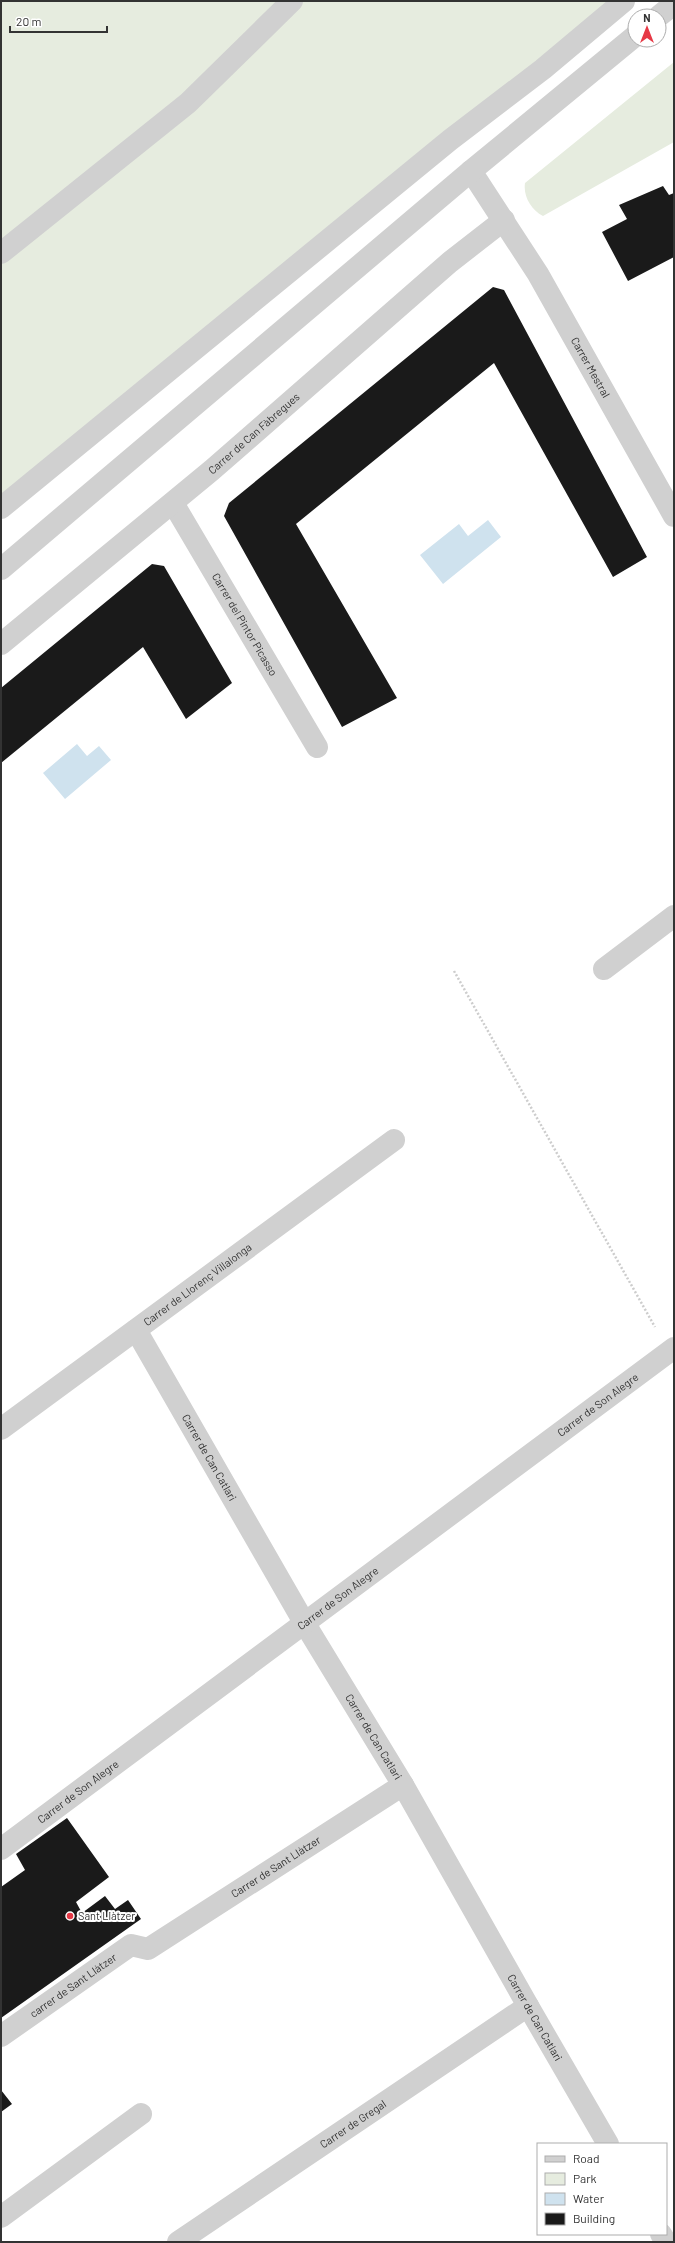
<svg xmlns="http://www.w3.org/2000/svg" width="675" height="2243" viewBox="0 0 675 2243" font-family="Barlow,sans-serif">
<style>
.green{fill:#e6ecdf}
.water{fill:#cfe2ee}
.building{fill:#1a1a1a}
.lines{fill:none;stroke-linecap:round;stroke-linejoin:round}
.path{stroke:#cdcdcd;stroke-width:2.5;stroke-dasharray:2 2;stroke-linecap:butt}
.minor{stroke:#d0d0d0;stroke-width:22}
.poi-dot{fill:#e63946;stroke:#fff;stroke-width:1.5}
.labels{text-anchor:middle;stroke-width:4;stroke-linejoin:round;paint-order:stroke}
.street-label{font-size:11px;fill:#333;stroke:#fff}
.poi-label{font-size:11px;fill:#333;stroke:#fff;text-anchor:start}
</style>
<rect width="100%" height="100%" fill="#fff"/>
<path class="green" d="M 1,1 L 620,1 L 1,508 Z
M 674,62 L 674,142 L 543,216 C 531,210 523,196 525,183 Z"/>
<path class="water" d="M 488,520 L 501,537 L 443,584 L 420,555 L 459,524 L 468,536 Z
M 77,744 L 87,756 L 99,746 L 111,760 L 65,799 L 43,773 Z"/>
<path class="building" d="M 663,186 L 669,195 L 674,193 L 674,257 L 628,281 L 602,232 L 627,219 L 619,205 Z
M 493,287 L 504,290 L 647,557 L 613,577 L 494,363 L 296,524 L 397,698 L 342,727 L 224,516 L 229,503 Z
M 152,564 L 164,566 L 232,683 L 186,719 L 143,647 L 1,763 L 1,688 Z
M 67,1818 L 109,1877 L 76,1902 L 82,1913 L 105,1896 L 115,1909 L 128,1900 L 141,1919 L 1,2018 L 1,1887 L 25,1870 L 16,1854 Z
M 1,2090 L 12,2104 L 1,2112 Z"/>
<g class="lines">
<path class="path" d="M 454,971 L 655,1327"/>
<g class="minor">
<path d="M 659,16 L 674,4"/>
<path id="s1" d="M 471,171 L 538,274 L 674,516"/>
<path d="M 1,253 L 188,103 L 292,1"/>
<path id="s2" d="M 173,503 L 317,747"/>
<path d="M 1,508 L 450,140 L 543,69 L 624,1"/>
<path d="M 1,569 L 471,171 L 635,36"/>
<path id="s3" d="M 1,644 L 212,470 L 450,262 L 504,220"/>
<path d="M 604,969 L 674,916"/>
<path id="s4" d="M 136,1330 L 305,1624 L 403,1785 L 528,2006 L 608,2144"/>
<path id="s5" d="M 1,1429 L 394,1140"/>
<path id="s6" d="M 1,1849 L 674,1348"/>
<path id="s7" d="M 1,2036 L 131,1945 L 148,1949 L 403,1785"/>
<path d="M 1,2217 L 141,2114"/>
<path d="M 661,2234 L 666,2242"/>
<path id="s8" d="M 178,2242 L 528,2006"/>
</g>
</g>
<circle class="poi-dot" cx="70" cy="1916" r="4"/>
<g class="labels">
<g class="street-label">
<text dy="4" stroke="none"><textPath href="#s1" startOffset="230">Carrer Mestral</textPath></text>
<text dy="4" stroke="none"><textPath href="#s3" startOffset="329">Carrer de Can Fàbregues</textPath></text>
<text dy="4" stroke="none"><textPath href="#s2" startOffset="141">Carrer del Pintor Picasso</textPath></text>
<text dy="4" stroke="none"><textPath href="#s5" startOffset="244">Carrer de Llorenç Villalonga</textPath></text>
<text dy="4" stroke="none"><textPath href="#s6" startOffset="744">Carrer de Son Alegre</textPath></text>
<text dy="4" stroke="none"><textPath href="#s4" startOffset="147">Carrer de Can Catlari</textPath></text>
<text dy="4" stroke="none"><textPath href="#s6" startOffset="420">Carrer de Son Alegre</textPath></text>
<text dy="4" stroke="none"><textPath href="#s4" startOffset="471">Carrer de Can Catlari</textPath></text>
<text dy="4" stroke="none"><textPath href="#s6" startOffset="96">Carrer de Son Alegre</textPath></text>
<text dy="4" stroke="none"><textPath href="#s7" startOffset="328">Carrer de Sant Llàtzer</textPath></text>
<text dy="4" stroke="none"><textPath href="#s7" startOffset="88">carrer de Sant Llàtzer</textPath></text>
<text dy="4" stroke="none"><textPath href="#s4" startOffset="795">Carrer de Can Catlari</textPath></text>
<text dy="4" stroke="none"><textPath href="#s8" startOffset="211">Carrer de Gregal</textPath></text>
</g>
<g class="poi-label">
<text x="78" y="1920">Sant Llàtzer</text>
</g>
</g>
<rect width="675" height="2243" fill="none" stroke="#333333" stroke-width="4"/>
<rect x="537" y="2143" width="130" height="92" fill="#ffffff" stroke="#adadad"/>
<rect x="545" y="2156" width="20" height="6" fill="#d0d0d0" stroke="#adadad"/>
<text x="573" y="2163" font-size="12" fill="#333333">Road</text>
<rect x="545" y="2173" width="20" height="12" fill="#e6ecdf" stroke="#adadad"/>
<text x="573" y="2183" font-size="12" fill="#333333">Park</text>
<rect x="545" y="2193" width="20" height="12" fill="#cfe2ee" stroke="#adadad"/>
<text x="573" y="2203" font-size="12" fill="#333333">Water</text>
<rect x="545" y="2213" width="20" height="12" fill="#1a1a1a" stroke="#adadad"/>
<text x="573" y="2223" font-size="12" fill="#333333">Building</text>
<g transform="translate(647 28)"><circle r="19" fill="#ffffff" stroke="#adadad"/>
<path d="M0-3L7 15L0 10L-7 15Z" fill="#e63946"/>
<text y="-6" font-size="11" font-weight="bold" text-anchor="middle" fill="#333333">N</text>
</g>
<path d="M10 26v6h97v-6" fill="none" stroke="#333333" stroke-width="2"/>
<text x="16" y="26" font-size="12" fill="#333333" stroke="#ffffff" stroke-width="3" paint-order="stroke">20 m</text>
</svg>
